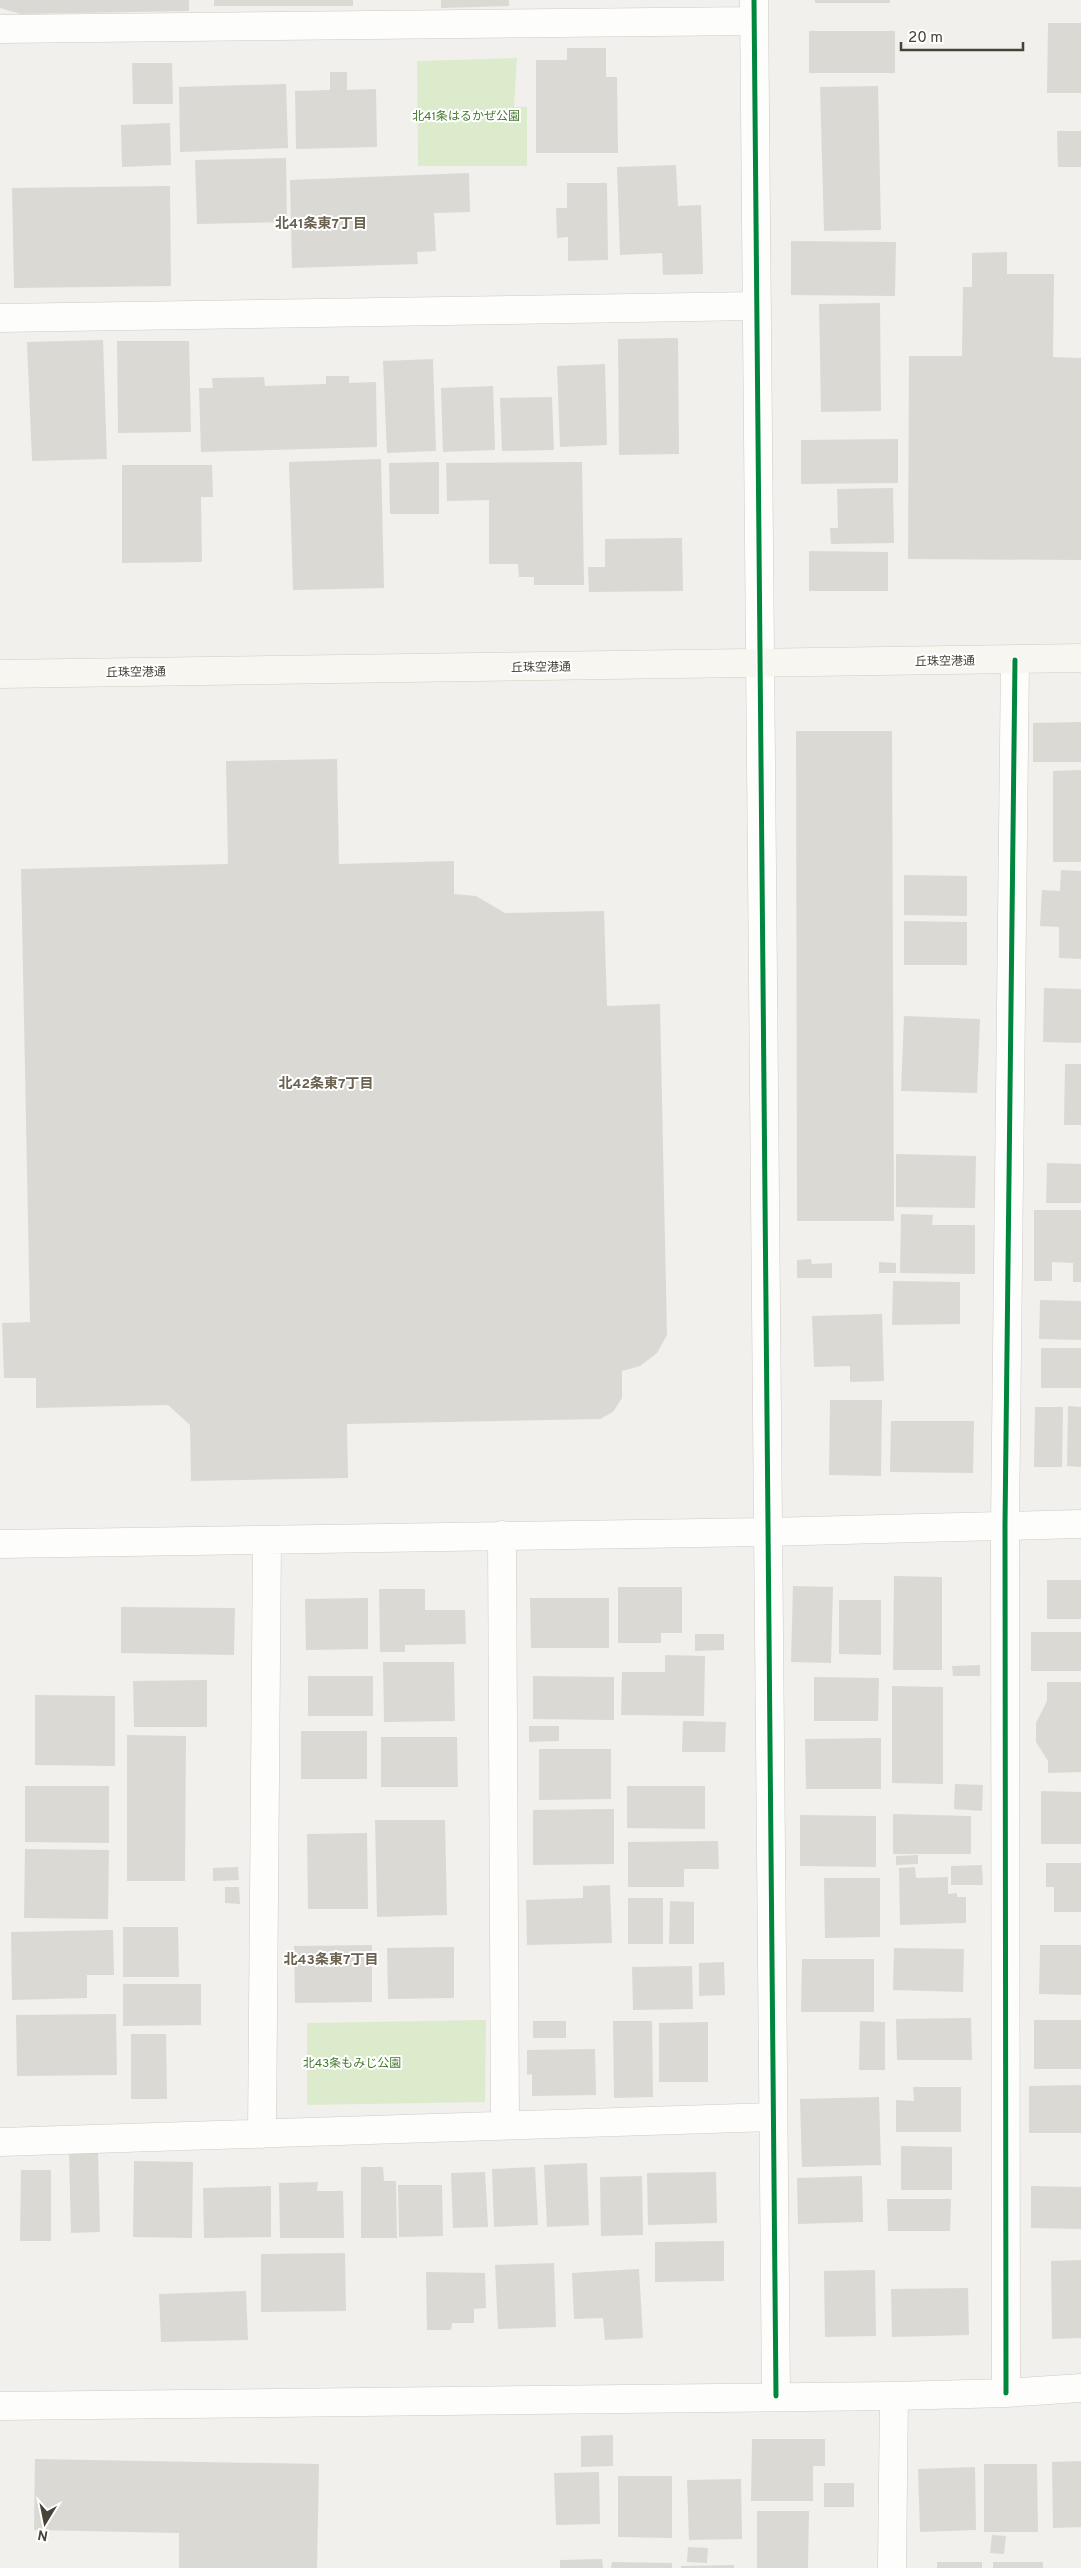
<svg xmlns="http://www.w3.org/2000/svg" width="1081" height="2568" viewBox="0 0 1081 2568" font-family="Overpass,'Noto Sans JP',sans-serif">
<style>
.green{fill:#ddebcd}
.building{fill:#dbd9d4}
.lines{fill:none;stroke-linecap:round;stroke-linejoin:round}
.minor-casing{stroke:#cdcbc7;stroke-width:29}
.secondary-casing{stroke:#d0cdc3;stroke-width:29}
.minor{stroke:#fdfdfc;stroke-width:28}
.secondary{stroke:#f7f6f0;stroke-width:28}
.cycleway-casing{stroke:#fff;stroke-width:8}
.cycleway{stroke:#00873e;stroke-width:5}
.labels{text-anchor:middle;stroke-width:4;stroke-linejoin:round;paint-order:stroke}
.park-label{font-size:12px;fill:#44792b;stroke:#fff}
.street-label{font-size:12px;fill:#484237;stroke:#fff}
.neighbourhood-label{font-size:14px;font-weight:bold;fill:#6a614f;stroke:#fff}
</style>
<rect width="100%" height="100%" fill="#f1f0ec"/>
<path class="green" d="M 517,58 L 514,107 L 527,107 L 527,166 L 418,166 L 417,61 Z
M 486,2020 L 485,2102 L 307,2105 L 307,2023 Z"/>
<path class="building" d="M 0,0 L 189,0 L 189,11 L 21,14 L 0,8 Z
M 214,0 L 353,0 L 353,6 L 214,6 Z
M 441,0 L 509,0 L 509,6 L 441,8 Z
M 815,0 L 890,0 L 890,3 L 815,3 Z
M 1048,23 L 1081,23 L 1081,93 L 1047,93 Z
M 809,31 L 895,31 L 895,73 L 809,73 Z
M 567,48 L 606,48 L 606,77 L 617,77 L 618,153 L 536,153 L 536,60 L 567,60 Z
M 132,63 L 172,63 L 173,104 L 133,104 Z
M 330,72 L 347,72 L 347,90 L 376,89 L 377,147 L 296,149 L 295,91 L 330,90 Z
M 286,84 L 288,148 L 180,152 L 179,87 Z
M 878,86 L 881,230 L 824,231 L 820,87 Z
M 170,123 L 171,165 L 122,167 L 121,125 Z
M 1057,131 L 1081,131 L 1081,167 L 1058,167 Z
M 286,158 L 287,222 L 197,224 L 195,160 Z
M 676,165 L 678,206 L 701,205 L 703,274 L 663,275 L 662,253 L 620,255 L 617,167 Z
M 469,173 L 470,212 L 434,213 L 436,251 L 417,252 L 418,264 L 292,268 L 290,180 Z
M 567,183 L 607,183 L 608,260 L 568,261 L 568,237 L 557,238 L 556,208 L 567,208 Z
M 170,186 L 171,286 L 14,288 L 12,188 Z
M 791,241 L 896,242 L 895,296 L 791,295 Z
M 1007,252 L 1007,274 L 1054,274 L 1053,357 L 1081,358 L 1081,560 L 908,559 L 909,356 L 962,356 L 963,287 L 972,287 L 972,253 Z
M 880,303 L 881,411 L 821,412 L 819,304 Z
M 678,338 L 679,454 L 619,455 L 618,339 Z
M 103,340 L 107,459 L 32,461 L 27,342 Z
M 117,341 L 189,341 L 191,432 L 118,433 Z
M 433,359 L 436,451 L 387,453 L 383,361 Z
M 605,364 L 607,445 L 560,447 L 557,366 Z
M 326,376 L 349,376 L 349,383 L 376,382 L 377,447 L 201,452 L 199,388 L 213,388 L 212,378 L 264,377 L 265,386 L 326,384 Z
M 493,386 L 495,450 L 443,452 L 441,388 Z
M 552,397 L 554,450 L 502,451 L 500,398 Z
M 898,439 L 898,483 L 801,484 L 801,440 Z
M 381,459 L 384,588 L 293,590 L 289,462 Z
M 439,462 L 439,514 L 390,514 L 389,463 Z
M 582,462 L 584,585 L 534,585 L 534,577 L 519,577 L 518,564 L 489,564 L 489,500 L 447,501 L 446,463 Z
M 122,465 L 212,465 L 213,497 L 201,497 L 202,562 L 122,563 Z
M 893,488 L 894,543 L 831,544 L 830,528 L 838,528 L 837,489 Z
M 682,538 L 683,591 L 589,592 L 588,567 L 605,567 L 605,539 Z
M 809,551 L 888,552 L 888,591 L 809,591 Z
M 1081,722 L 1081,762 L 1033,762 L 1033,723 Z
M 796,731 L 892,731 L 894,1221 L 797,1221 Z
M 337,759 L 339,864 L 454,861 L 454,894 L 476,896 L 505,913 L 604,911 L 607,1006 L 660,1004 L 667,1335 L 657,1353 L 640,1366 L 622,1371 L 622,1398 L 613,1412 L 600,1419 L 347,1424 L 348,1478 L 191,1481 L 190,1425 L 168,1405 L 36,1408 L 36,1378 L 4,1378 L 2,1323 L 30,1322 L 21,869 L 228,864 L 226,761 Z
M 1081,770 L 1081,862 L 1053,862 L 1053,771 Z
M 1061,870 L 1081,871 L 1081,959 L 1059,958 L 1059,927 L 1040,926 L 1042,890 L 1060,891 Z
M 904,875 L 967,876 L 967,916 L 904,915 Z
M 904,921 L 967,922 L 967,965 L 904,965 Z
M 1044,988 L 1081,989 L 1081,1043 L 1043,1042 Z
M 904,1016 L 980,1019 L 977,1093 L 901,1091 Z
M 1065,1064 L 1081,1064 L 1081,1125 L 1064,1125 Z
M 896,1154 L 976,1156 L 975,1208 L 896,1207 Z
M 1047,1163 L 1081,1164 L 1081,1203 L 1046,1203 Z
M 1034,1210 L 1081,1210 L 1081,1282 L 1073,1282 L 1073,1263 L 1052,1262 L 1052,1281 L 1034,1281 Z
M 901,1214 L 933,1215 L 932,1225 L 975,1225 L 975,1274 L 900,1273 Z
M 811,1259 L 812,1264 L 832,1263 L 832,1278 L 797,1278 L 797,1260 Z
M 879,1262 L 896,1263 L 896,1273 L 879,1273 Z
M 893,1281 L 960,1282 L 960,1324 L 892,1325 Z
M 1040,1300 L 1081,1301 L 1081,1340 L 1039,1339 Z
M 882,1314 L 884,1381 L 850,1382 L 850,1366 L 814,1367 L 812,1316 Z
M 1041,1348 L 1081,1348 L 1081,1388 L 1041,1388 Z
M 830,1400 L 882,1400 L 881,1476 L 829,1475 Z
M 1068,1406 L 1081,1407 L 1081,1467 L 1067,1466 Z
M 1035,1407 L 1063,1407 L 1062,1467 L 1034,1467 Z
M 891,1421 L 974,1421 L 973,1473 L 890,1472 Z
M 894,1576 L 942,1577 L 942,1670 L 893,1670 Z
M 1047,1580 L 1081,1580 L 1081,1619 L 1047,1619 Z
M 793,1586 L 833,1587 L 831,1663 L 791,1662 Z
M 618,1587 L 682,1587 L 682,1633 L 661,1633 L 661,1643 L 618,1643 Z
M 379,1589 L 425,1589 L 425,1610 L 465,1610 L 466,1644 L 405,1645 L 405,1652 L 380,1652 Z
M 368,1598 L 368,1649 L 306,1650 L 305,1599 Z
M 530,1598 L 609,1598 L 609,1648 L 531,1648 Z
M 839,1600 L 881,1600 L 881,1655 L 839,1654 Z
M 121,1607 L 235,1608 L 234,1655 L 121,1653 Z
M 1031,1632 L 1081,1632 L 1081,1671 L 1031,1671 Z
M 695,1634 L 724,1634 L 724,1650 L 695,1651 Z
M 665,1655 L 705,1656 L 704,1716 L 621,1715 L 622,1672 L 665,1672 Z
M 383,1662 L 454,1662 L 455,1721 L 384,1722 Z
M 980,1665 L 980,1676 L 953,1676 L 952,1666 Z
M 308,1676 L 373,1676 L 373,1716 L 308,1716 Z
M 533,1676 L 614,1677 L 614,1720 L 533,1719 Z
M 814,1677 L 879,1678 L 878,1721 L 814,1721 Z
M 207,1680 L 207,1727 L 134,1727 L 133,1681 Z
M 1047,1682 L 1081,1682 L 1081,1772 L 1048,1773 L 1048,1761 L 1036,1742 L 1036,1723 L 1047,1701 Z
M 892,1686 L 943,1687 L 943,1784 L 892,1783 Z
M 35,1695 L 115,1696 L 115,1766 L 35,1765 Z
M 683,1721 L 726,1722 L 725,1752 L 682,1752 Z
M 529,1726 L 559,1726 L 559,1741 L 529,1742 Z
M 301,1731 L 367,1731 L 367,1779 L 301,1779 Z
M 127,1735 L 186,1736 L 185,1881 L 127,1881 Z
M 381,1737 L 457,1737 L 458,1787 L 381,1787 Z
M 881,1738 L 881,1789 L 806,1789 L 805,1739 Z
M 539,1749 L 611,1749 L 611,1799 L 539,1800 Z
M 955,1784 L 983,1785 L 982,1811 L 954,1809 Z
M 25,1786 L 109,1786 L 109,1843 L 25,1842 Z
M 627,1786 L 705,1786 L 705,1829 L 627,1828 Z
M 1041,1791 L 1081,1792 L 1081,1844 L 1041,1844 Z
M 614,1809 L 614,1864 L 533,1865 L 533,1810 Z
M 893,1814 L 971,1816 L 971,1854 L 893,1854 Z
M 800,1815 L 876,1816 L 876,1867 L 800,1866 Z
M 375,1820 L 445,1820 L 447,1915 L 377,1917 Z
M 367,1833 L 368,1909 L 308,1909 L 307,1834 Z
M 718,1841 L 719,1869 L 684,1869 L 684,1887 L 628,1887 L 628,1842 Z
M 25,1849 L 109,1850 L 108,1919 L 24,1918 Z
M 918,1855 L 918,1864 L 896,1865 L 896,1856 Z
M 1046,1863 L 1081,1863 L 1081,1912 L 1054,1912 L 1054,1887 L 1046,1887 Z
M 982,1865 L 983,1885 L 951,1885 L 951,1866 Z
M 238,1867 L 239,1880 L 213,1881 L 213,1868 Z
M 915,1867 L 916,1878 L 948,1877 L 948,1894 L 957,1893 L 957,1897 L 966,1897 L 966,1923 L 900,1925 L 899,1868 Z
M 824,1878 L 880,1878 L 880,1937 L 825,1938 Z
M 610,1885 L 612,1943 L 527,1945 L 526,1900 L 583,1898 L 583,1886 Z
M 225,1887 L 239,1887 L 240,1904 L 225,1903 Z
M 628,1898 L 663,1898 L 663,1944 L 628,1944 Z
M 670,1901 L 694,1902 L 694,1944 L 669,1944 Z
M 123,1927 L 178,1927 L 179,1977 L 123,1977 Z
M 113,1930 L 114,1975 L 87,1975 L 87,1998 L 12,2000 L 11,1932 Z
M 372,1945 L 372,2002 L 295,2003 L 294,1946 Z
M 1040,1945 L 1081,1945 L 1081,1995 L 1039,1994 Z
M 454,1947 L 454,1998 L 388,1999 L 387,1948 Z
M 894,1948 L 964,1949 L 963,1992 L 893,1990 Z
M 802,1959 L 874,1959 L 874,2012 L 801,2012 Z
M 724,1962 L 725,1995 L 699,1996 L 699,1963 Z
M 692,1966 L 693,2009 L 633,2010 L 632,1967 Z
M 123,1984 L 201,1984 L 201,2025 L 123,2026 Z
M 116,2014 L 117,2075 L 17,2076 L 16,2015 Z
M 971,2018 L 972,2060 L 897,2060 L 896,2019 Z
M 1034,2020 L 1081,2020 L 1081,2069 L 1034,2069 Z
M 533,2021 L 566,2021 L 566,2038 L 533,2038 Z
M 613,2021 L 652,2021 L 653,2097 L 614,2098 Z
M 860,2021 L 885,2022 L 885,2070 L 859,2070 Z
M 708,2022 L 708,2082 L 659,2082 L 659,2023 Z
M 131,2034 L 166,2034 L 167,2099 L 131,2099 Z
M 595,2049 L 596,2095 L 532,2096 L 532,2074 L 527,2075 L 527,2050 Z
M 1081,2085 L 1081,2133 L 1029,2133 L 1029,2086 Z
M 913,2087 L 961,2087 L 961,2132 L 896,2132 L 896,2100 L 914,2101 Z
M 879,2097 L 881,2165 L 802,2167 L 800,2099 Z
M 901,2146 L 952,2147 L 952,2190 L 901,2190 Z
M 98,2152 L 100,2232 L 71,2233 L 69,2154 Z
M 134,2161 L 193,2162 L 192,2238 L 133,2237 Z
M 587,2163 L 589,2225 L 547,2227 L 544,2165 Z
M 361,2167 L 383,2167 L 384,2181 L 396,2181 L 397,2238 L 361,2238 Z
M 535,2167 L 538,2225 L 494,2227 L 492,2169 Z
M 21,2170 L 51,2170 L 51,2241 L 20,2241 Z
M 485,2172 L 488,2227 L 453,2228 L 451,2173 Z
M 716,2172 L 717,2223 L 648,2225 L 647,2173 Z
M 642,2176 L 643,2235 L 601,2236 L 600,2177 Z
M 862,2176 L 863,2222 L 798,2224 L 797,2178 Z
M 318,2182 L 317,2191 L 343,2191 L 344,2238 L 280,2238 L 279,2183 Z
M 398,2185 L 442,2185 L 443,2236 L 399,2237 Z
M 271,2186 L 271,2237 L 204,2238 L 203,2188 Z
M 1031,2186 L 1081,2187 L 1081,2229 L 1031,2228 Z
M 887,2199 L 951,2199 L 950,2231 L 888,2231 Z
M 724,2241 L 724,2281 L 655,2282 L 655,2242 Z
M 345,2253 L 346,2311 L 261,2312 L 261,2254 Z
M 1081,2260 L 1081,2338 L 1052,2339 L 1051,2261 Z
M 554,2263 L 556,2327 L 498,2329 L 495,2265 Z
M 639,2269 L 643,2338 L 605,2340 L 603,2318 L 574,2319 L 572,2273 Z
M 875,2270 L 876,2336 L 825,2337 L 824,2271 Z
M 426,2272 L 485,2273 L 486,2308 L 474,2309 L 474,2323 L 452,2323 L 451,2330 L 427,2330 Z
M 968,2288 L 969,2335 L 892,2337 L 891,2289 Z
M 246,2291 L 248,2340 L 161,2342 L 159,2294 Z
M 613,2435 L 613,2466 L 581,2467 L 581,2436 Z
M 752,2439 L 825,2439 L 825,2466 L 813,2466 L 813,2501 L 751,2501 Z
M 35,2459 L 319,2464 L 317,2568 L 179,2568 L 179,2533 L 34,2530 Z
M 1081,2461 L 1081,2527 L 1053,2528 L 1052,2462 Z
M 984,2464 L 1037,2464 L 1038,2532 L 984,2532 Z
M 975,2467 L 976,2530 L 920,2532 L 918,2469 Z
M 599,2472 L 600,2524 L 556,2525 L 554,2473 Z
M 618,2476 L 672,2476 L 672,2538 L 618,2537 Z
M 741,2479 L 742,2539 L 689,2540 L 687,2480 Z
M 824,2483 L 854,2483 L 854,2507 L 824,2507 Z
M 757,2511 L 809,2511 L 808,2568 L 757,2568 Z
M 992,2535 L 1006,2536 L 1004,2554 L 990,2553 Z
M 688,2547 L 708,2548 L 707,2563 L 687,2562 Z
M 602,2559 L 603,2568 L 560,2568 L 560,2560 Z
M 612,2562 L 672,2563 L 672,2568 L 611,2568 Z
M 937,2562 L 982,2562 L 982,2568 L 937,2568 Z
M 993,2562 L 1043,2562 L 1043,2568 L 993,2568 Z
M 734,2565 L 734,2568 L 681,2568 L 681,2566 Z"/>
<g class="lines">
<defs>
<path id="minor" d="M 754,0 L 776,2396
M 0,29 L 754,21
M 0,318 L 757,306
M 502,1535 L 505,2125
M 0,1544 L 767,1532 L 1081,1524
M 262,2134 L 267,1541
M 0,2142 L 773,2117
M 1006,2393 L 1005,1524 L 1015,660
M 0,2406 L 894,2396 L 1006,2393 L 1081,2388
M 892,2568 L 894,2396"/>
<path id="secondary" d="M 0,674 L 1081,658"/>
</defs>
<use href="#minor" class="minor-casing"/>
<use href="#secondary" class="secondary-casing"/>
<use href="#minor" class="minor"/>
<use href="#secondary" class="secondary"/>
<defs>
<path id="cycleway" d="M 754,0 L 776,2396
M 1006,2393 L 1005,1524 L 1015,660"/>
</defs>
<use href="#cycleway" class="cycleway-casing"/>
<use href="#cycleway" class="cycleway"/>
</g>
<g class="labels">
<g class="park-label">
<text x="466" y="120">北41条はるかぜ公園</text>
<text x="352" y="2067">北43条もみじ公園</text>
</g>
<g class="street-label">
<text transform="translate(945 661) rotate(-1)" y="4">丘珠空港通</text>
<text transform="translate(541 667) rotate(-1)" y="4">丘珠空港通</text>
<text transform="translate(136 672) rotate(-1)" y="4">丘珠空港通</text>
</g>
<g class="neighbourhood-label">
<text x="321" y="228">北41条東7丁目</text>
<text x="326" y="1088">北42条東7丁目</text>
<text x="331" y="1964">北43条東7丁目</text>
</g>
</g>
<g transform="translate(45 2523) rotate(190)" stroke="#ffffff" stroke-width="4" paint-order="stroke">
<path d="M0-4L9 19L0 12L-9 19Z" fill="#484237"/>
<text y="-8" font-size="14" font-weight="bold" text-anchor="middle" fill="#484237">N</text>
</g>
<path d="M901 42v8h122v-8" fill="none" stroke="#484237" stroke-width="2.5"/>
<text x="908" y="42" font-size="15" fill="#484237" stroke="#ffffff" stroke-width="4" paint-order="stroke">20 m</text>
</svg>
